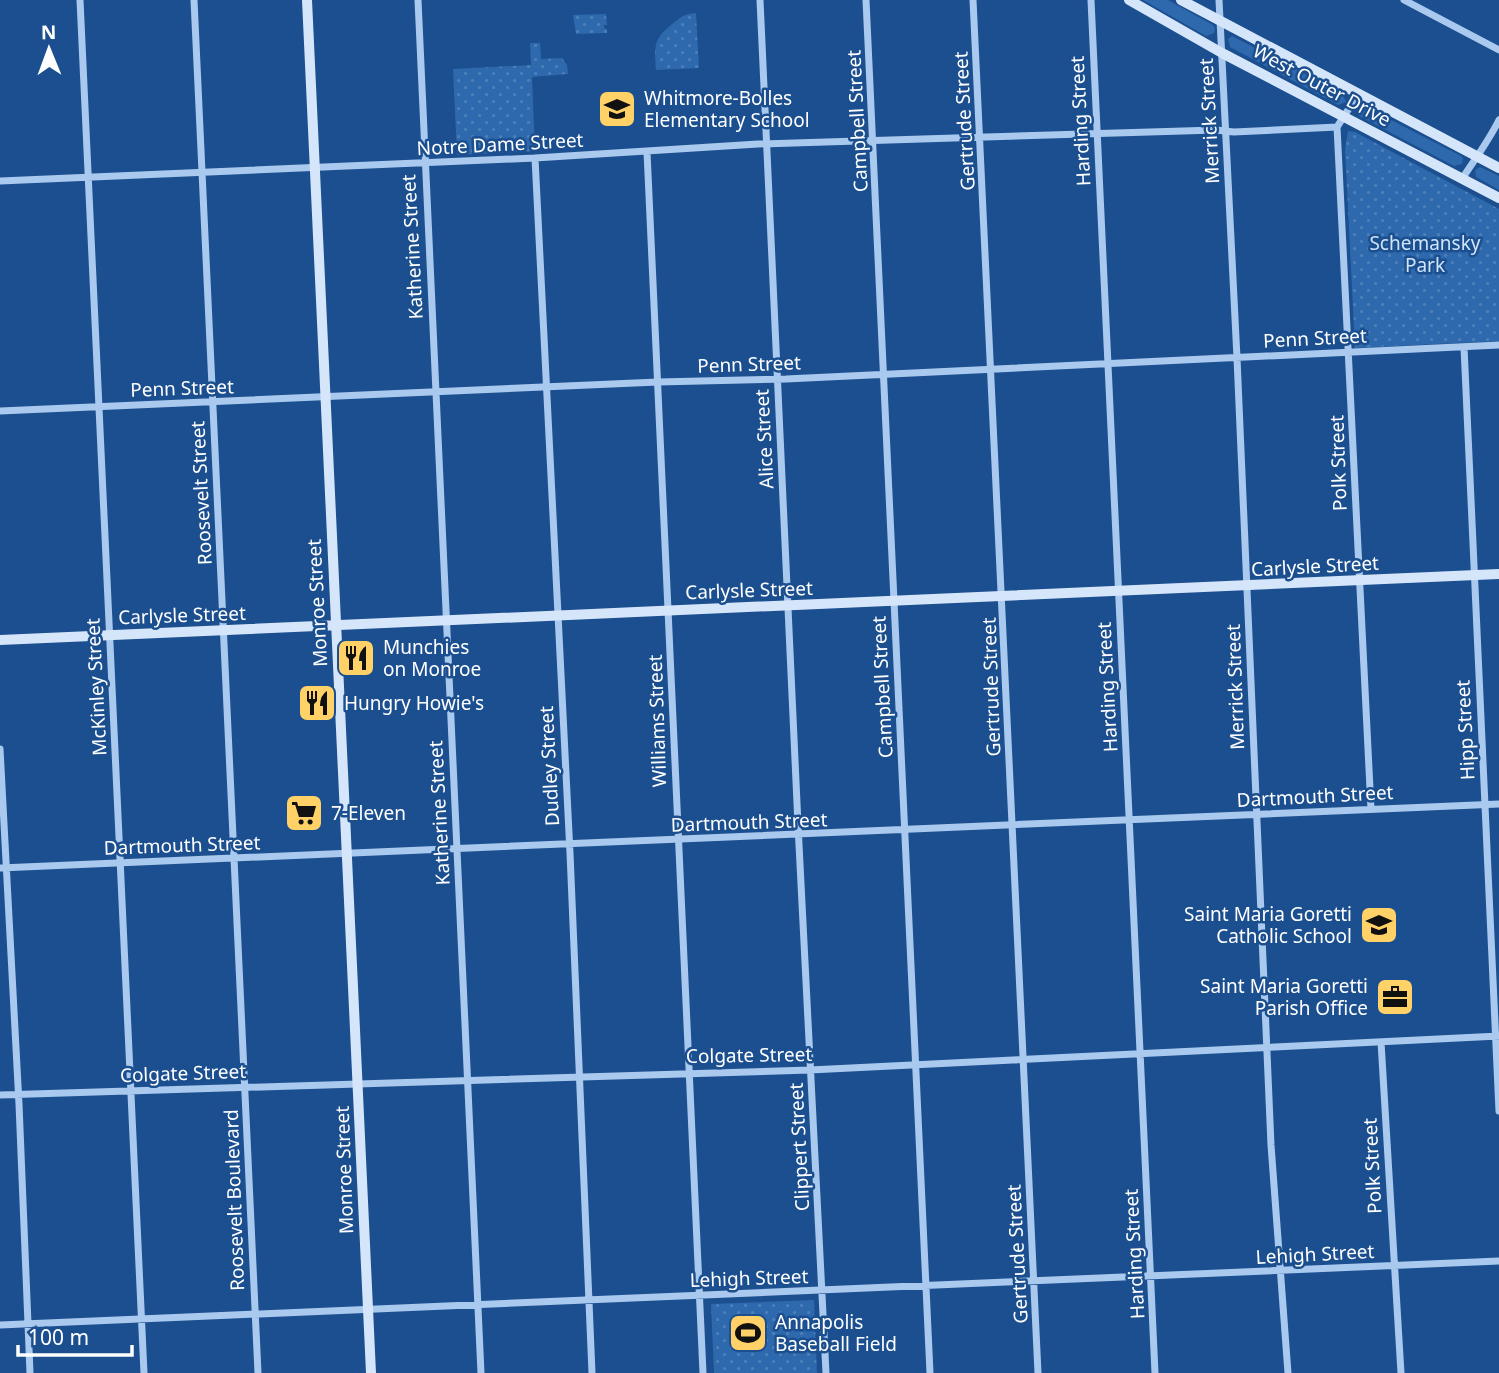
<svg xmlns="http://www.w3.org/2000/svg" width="1499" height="1373" viewBox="0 0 1499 1373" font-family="'Noto Sans',sans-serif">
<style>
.green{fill:#2e69ad}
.park{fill:url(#park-dots)}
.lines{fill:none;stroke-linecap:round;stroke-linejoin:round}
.street{stroke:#a9c9ee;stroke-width:7}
.secondary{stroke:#d6e6fa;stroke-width:10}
.labels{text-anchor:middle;stroke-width:5;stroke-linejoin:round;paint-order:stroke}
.street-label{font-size:19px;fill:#fff;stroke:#1b4f8f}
.poi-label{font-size:19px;fill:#fff;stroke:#1b4f8f;text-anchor:start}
.park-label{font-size:19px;fill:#cfe3fa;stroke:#1b4f8f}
</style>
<defs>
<pattern id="park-dots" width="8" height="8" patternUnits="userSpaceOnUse" patternTransform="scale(1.75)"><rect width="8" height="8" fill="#2e69ad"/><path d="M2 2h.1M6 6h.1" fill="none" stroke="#4d80b9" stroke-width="1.8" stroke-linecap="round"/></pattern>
</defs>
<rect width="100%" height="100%" fill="#1b4f8f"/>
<path class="green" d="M 1143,0 L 1168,0 L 1213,25 L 1215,29 L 1214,33 L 1206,36 Z
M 1232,36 L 1342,93 L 1346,102 L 1338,105 L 1230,47 L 1228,39 Z
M 1362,105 L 1461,156 L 1463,158 L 1462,164 L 1454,166 L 1359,116 L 1358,109 Z
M 1480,167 L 1499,176 L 1499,190 L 1476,177 L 1475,170 Z"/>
<path class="park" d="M 696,13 L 699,68 L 656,70 C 654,43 654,38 676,21 C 684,15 686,14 696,13 Z
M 606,14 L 607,25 L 604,25 L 604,28 L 607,29 L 607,33 L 576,34 L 573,15 Z
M 530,43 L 540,43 L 541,59 L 562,58 L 567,65 L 568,74 L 532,77 L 535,151 L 457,155 L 453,69 L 531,65 Z
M 1348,131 L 1355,132 L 1499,209 L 1499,341 L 1355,348 L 1345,149 Z
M 814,1300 L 817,1373 L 714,1373 L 711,1304 Z"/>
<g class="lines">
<path class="street" d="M 80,0 L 144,1373
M 194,0 L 258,1373
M 418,0 L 481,1373
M 760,0 L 798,825 L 826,1373
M 866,0 L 930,1373
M 973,0 L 1038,1373
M 1091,0 L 1155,1373
M 1219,0 L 1237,358 L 1271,1145 L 1288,1373
M 1404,0 L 1499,50
M 1359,93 L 1337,127 L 1371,809
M 647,152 L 703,1373
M 535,158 L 570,853 L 592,1373
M 1462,179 C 1475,159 1488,142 1499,120
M 0,181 L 535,158 L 758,144 L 1216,130 L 1234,132 L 1337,127
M 1464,347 L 1499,1111
M 0,411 L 658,382 L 786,379 L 1499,345
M 0,749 L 19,1104 L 30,1373
M 0,868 L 1499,804
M 1381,1042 L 1401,1373
M 0,1095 L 810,1070 L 1499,1036
M 0,1325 L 1499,1261"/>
<path class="secondary" d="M 307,0 L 371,1373
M 1129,0 L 1222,53 L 1499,198
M 1181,0 L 1499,168
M 0,640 L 1499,574"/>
</g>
<defs>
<symbol id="school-square" viewBox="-11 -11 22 22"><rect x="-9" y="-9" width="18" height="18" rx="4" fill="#ffd166" stroke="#1b4f8f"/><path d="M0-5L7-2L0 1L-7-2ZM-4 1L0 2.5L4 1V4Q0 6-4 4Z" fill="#111"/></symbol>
<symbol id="restaurant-square" viewBox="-11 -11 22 22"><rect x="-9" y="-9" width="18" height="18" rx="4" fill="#ffd166" stroke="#1b4f8f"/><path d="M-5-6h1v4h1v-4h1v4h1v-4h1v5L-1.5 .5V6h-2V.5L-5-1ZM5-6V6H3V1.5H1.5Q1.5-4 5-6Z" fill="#111"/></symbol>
<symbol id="supermarket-square" viewBox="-11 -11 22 22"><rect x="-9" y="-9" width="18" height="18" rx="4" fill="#ffd166" stroke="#1b4f8f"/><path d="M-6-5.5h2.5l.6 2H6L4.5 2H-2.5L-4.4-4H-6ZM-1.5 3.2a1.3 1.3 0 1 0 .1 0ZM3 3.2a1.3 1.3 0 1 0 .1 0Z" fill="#111"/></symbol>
<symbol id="office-square" viewBox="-11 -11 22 22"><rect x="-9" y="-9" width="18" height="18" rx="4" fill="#ffd166" stroke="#1b4f8f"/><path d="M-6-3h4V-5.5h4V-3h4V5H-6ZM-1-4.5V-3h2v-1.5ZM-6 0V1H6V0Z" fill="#111"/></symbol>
<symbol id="stadium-square" viewBox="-11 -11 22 22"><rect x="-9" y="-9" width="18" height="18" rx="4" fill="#ffd166" stroke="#1b4f8f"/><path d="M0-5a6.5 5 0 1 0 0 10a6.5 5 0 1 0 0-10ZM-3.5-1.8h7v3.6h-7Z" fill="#111"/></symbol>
</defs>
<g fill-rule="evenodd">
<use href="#school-square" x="595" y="87" width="44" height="44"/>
<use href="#restaurant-square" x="334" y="636" width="44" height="44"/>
<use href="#restaurant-square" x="295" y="681" width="44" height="44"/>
<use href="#supermarket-square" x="282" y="791" width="44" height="44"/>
<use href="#school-square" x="1357" y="903" width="44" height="44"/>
<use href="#office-square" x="1373" y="975" width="44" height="44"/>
<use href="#stadium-square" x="726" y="1311" width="44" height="44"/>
</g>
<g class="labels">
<g class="street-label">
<text transform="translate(1322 85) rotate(28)" y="7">West Outer Drive</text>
<text transform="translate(857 121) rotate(-93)" y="7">Campbell Street</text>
<text transform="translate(964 121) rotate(-93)" y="7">Gertrude Street</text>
<text transform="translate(1080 121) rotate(-93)" y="7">Harding Street</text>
<text transform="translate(1209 121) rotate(-93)" y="7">Merrick Street</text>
<text transform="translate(500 144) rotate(-3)" y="7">Notre Dame Street</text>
<text transform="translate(412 247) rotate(-93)" y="7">Katherine Street</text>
<text transform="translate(1315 338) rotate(-3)" y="7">Penn Street</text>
<text transform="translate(749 364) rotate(-2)" y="7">Penn Street</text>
<text transform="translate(182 388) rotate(-2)" y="7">Penn Street</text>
<text transform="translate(764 439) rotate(-93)" y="7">Alice Street</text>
<text transform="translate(1338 463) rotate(-92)" y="7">Polk Street</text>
<text transform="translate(201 493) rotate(-93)" y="7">Roosevelt Street</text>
<text transform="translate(1315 566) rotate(-3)" y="7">Carlysle Street</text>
<text transform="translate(749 590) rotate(-2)" y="7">Carlysle Street</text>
<text transform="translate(317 603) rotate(-93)" y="7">Monroe Street</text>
<text transform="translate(182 615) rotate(-2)" y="7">Carlysle Street</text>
<text transform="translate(96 687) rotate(-93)" y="7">McKinley Street</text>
<text transform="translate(882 687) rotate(-93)" y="7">Campbell Street</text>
<text transform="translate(991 687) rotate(-92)" y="7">Gertrude Street</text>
<text transform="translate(1107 687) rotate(-93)" y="7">Harding Street</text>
<text transform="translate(1235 687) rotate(-92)" y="7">Merrick Street</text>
<text transform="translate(657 721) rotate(-92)" y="7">Williams Street</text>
<text transform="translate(1465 730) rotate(-93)" y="7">Hipp Street</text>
<text transform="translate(549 766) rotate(-93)" y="7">Dudley Street</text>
<text transform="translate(1315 796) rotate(-3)" y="7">Dartmouth Street</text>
<text transform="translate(439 813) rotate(-93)" y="7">Katherine Street</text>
<text transform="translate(749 822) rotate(-2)" y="7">Dartmouth Street</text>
<text transform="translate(182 845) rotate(-2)" y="7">Dartmouth Street</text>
<text transform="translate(749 1055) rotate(-1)" y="7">Colgate Street</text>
<text transform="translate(183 1073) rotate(-2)" y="7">Colgate Street</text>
<text transform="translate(799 1147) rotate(-93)" y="7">Clippert Street</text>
<text transform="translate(1372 1166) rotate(-93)" y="7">Polk Street</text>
<text transform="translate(344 1170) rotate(-92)" y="7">Monroe Street</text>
<text transform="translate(234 1200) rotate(-92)" y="7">Roosevelt Boulevard</text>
<text transform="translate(1017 1254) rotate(-93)" y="7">Gertrude Street</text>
<text transform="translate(1134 1254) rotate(-93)" y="7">Harding Street</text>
<text transform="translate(1315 1254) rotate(-3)" y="7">Lehigh Street</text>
<text transform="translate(749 1278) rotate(-2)" y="7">Lehigh Street</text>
</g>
<g class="poi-label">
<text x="644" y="105">Whitmore-Bolles<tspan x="644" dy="22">Elementary School</tspan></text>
<text x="383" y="654">Munchies<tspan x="383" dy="22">on Monroe</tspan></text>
<text x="344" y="710">Hungry Howie's</text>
<text x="331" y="820">7-Eleven</text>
<text x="1352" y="921" text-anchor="end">Saint Maria Goretti<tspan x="1352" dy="22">Catholic School</tspan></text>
<text x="1368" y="993" text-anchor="end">Saint Maria Goretti<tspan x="1368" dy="22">Parish Office</tspan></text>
<text x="775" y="1329">Annapolis<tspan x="775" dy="22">Baseball Field</tspan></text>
</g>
<g class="park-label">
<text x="1425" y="250">Schemansky<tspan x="1425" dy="22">Park</tspan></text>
</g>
</g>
<g transform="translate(49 49) rotate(359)" stroke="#1b4f8f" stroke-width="5" paint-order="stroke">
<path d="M0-5L12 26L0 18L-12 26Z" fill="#ffffff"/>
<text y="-10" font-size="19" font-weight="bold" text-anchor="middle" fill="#ffffff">N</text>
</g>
<path d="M18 1345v10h114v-10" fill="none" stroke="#ffffff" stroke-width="3.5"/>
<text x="28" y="1345" font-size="21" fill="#ffffff" stroke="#1b4f8f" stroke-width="5" paint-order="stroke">100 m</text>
</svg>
